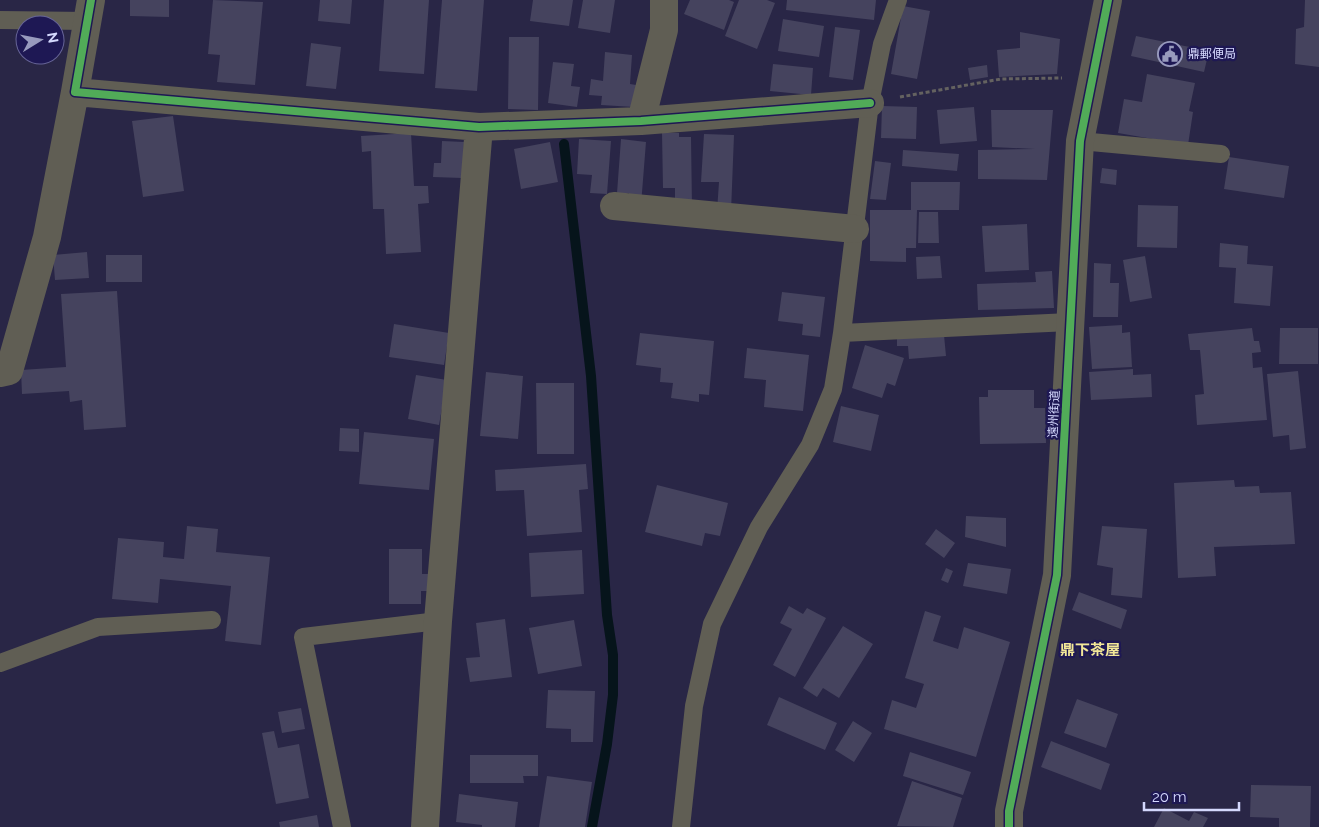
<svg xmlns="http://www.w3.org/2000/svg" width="1319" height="827" viewBox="0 0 1319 827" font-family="Raleway,'Noto Sans JP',sans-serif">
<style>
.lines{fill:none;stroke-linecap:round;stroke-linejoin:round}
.stream{stroke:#06141b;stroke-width:10}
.building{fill:#45435e}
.path{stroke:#646260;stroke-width:3;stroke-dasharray:4 2.5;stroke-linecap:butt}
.service{stroke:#605e54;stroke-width:18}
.minor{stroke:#605e54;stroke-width:28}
.cycleway-casing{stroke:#1e1854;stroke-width:11}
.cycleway{stroke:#51ab58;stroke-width:8}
.labels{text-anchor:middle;stroke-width:4.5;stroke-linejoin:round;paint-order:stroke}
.poi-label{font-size:12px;fill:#d4d8fd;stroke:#1e1854;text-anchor:start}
.street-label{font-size:12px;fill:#d4d8fd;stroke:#1e1854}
.quarter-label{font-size:15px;font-weight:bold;fill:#f2e798;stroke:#1e1854}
</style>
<rect width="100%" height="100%" fill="#292646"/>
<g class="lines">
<path class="stream" d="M 564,144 L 591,376 L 607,615 L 613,655 L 613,695 L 607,744 L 592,827"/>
</g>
<path class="building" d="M 130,0 L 169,0 L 169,17 L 130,16 Z
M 213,0 L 263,2 L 255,85 L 217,82 L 220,55 L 208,54 Z
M 320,0 L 352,0 L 350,24 L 318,21 Z
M 384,0 L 429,0 L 424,74 L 379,71 Z
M 442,0 L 484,0 L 477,91 L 435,88 Z
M 533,0 L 573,0 L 569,26 L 530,21 Z
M 583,0 L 615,0 L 610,33 L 578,28 Z
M 690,0 L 729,0 L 734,2 L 724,30 L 684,14 Z
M 739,0 L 767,0 L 775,3 L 757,49 L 725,36 Z
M 787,0 L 876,0 L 874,20 L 786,10 Z
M 1305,0 L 1319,0 L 1319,67 L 1295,64 L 1296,29 L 1304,27 Z
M 903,6 L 930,11 L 917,79 L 891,74 Z
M 783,19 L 824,26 L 819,57 L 778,51 Z
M 835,27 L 860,30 L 853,80 L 829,77 Z
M 1020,32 L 1060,39 L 1057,74 L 999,77 L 997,50 L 1020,48 Z
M 1136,36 L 1209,51 L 1204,72 L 1131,56 Z
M 509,37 L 539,37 L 538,110 L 508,109 Z
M 311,43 L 341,47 L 336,89 L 306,86 Z
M 605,52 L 632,55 L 630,84 L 636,85 L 634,107 L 601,105 L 602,96 L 589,95 L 591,79 L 603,81 Z
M 553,62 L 574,64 L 571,86 L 580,87 L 577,107 L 548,103 Z
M 773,64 L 813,68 L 811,95 L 770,91 Z
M 987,65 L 988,77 L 970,80 L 968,68 Z
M 1147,74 L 1195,83 L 1189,111 L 1193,112 L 1188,145 L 1118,133 L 1124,99 L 1142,102 Z
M 882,106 L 917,107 L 916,139 L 881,138 Z
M 974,107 L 977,141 L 940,144 L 937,110 Z
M 991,110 L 1053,110 L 1047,180 L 978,179 L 978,150 L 1035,149 L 992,147 Z
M 173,116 L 184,191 L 143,197 L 132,121 Z
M 411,133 L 414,186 L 428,186 L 429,203 L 418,204 L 421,252 L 386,254 L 384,209 L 373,209 L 371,151 L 362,152 L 361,136 Z
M 662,133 L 679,133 L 679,137 L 691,137 L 692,208 L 675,208 L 675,188 L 663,188 Z
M 704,134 L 734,135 L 731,212 L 717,211 L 719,182 L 701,182 Z
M 579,139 L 611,141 L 607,194 L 590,193 L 592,175 L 577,174 Z
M 621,139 L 646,142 L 641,205 L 629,204 L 629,193 L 617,193 Z
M 442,141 L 464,142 L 462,178 L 433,177 L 434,163 L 441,163 Z
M 550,142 L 558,182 L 521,189 L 514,149 Z
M 903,150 L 959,154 L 957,171 L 902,166 Z
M 1229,157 L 1289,166 L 1284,198 L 1224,189 Z
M 875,161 L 891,163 L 886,200 L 870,199 Z
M 1102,168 L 1117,170 L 1116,185 L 1100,183 Z
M 911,182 L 960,182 L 959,210 L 917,210 L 916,248 L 906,248 L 906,262 L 870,261 L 870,210 L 911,210 Z
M 1138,205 L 1178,206 L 1177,248 L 1137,247 Z
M 919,212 L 938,212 L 939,243 L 918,243 Z
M 1027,224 L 1029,270 L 985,272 L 982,226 Z
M 1220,243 L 1248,246 L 1247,264 L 1273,266 L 1270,306 L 1234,303 L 1236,268 L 1219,267 Z
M 87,252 L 89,278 L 55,280 L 53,255 Z
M 106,255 L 142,255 L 142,282 L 106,282 Z
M 940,256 L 942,278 L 917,279 L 916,257 Z
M 1145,256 L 1152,298 L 1130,302 L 1123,260 Z
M 1094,263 L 1111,264 L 1110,283 L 1119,283 L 1118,317 L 1093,317 Z
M 1052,271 L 1054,308 L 978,310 L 977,284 L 1036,282 L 1035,272 Z
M 117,291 L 126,427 L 84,430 L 82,400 L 70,402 L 69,391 L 22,394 L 21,370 L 66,367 L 61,294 Z
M 782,292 L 825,297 L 820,337 L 802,335 L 803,324 L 778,321 Z
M 394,324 L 449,333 L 444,365 L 389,357 Z
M 1122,325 L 1122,333 L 1130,332 L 1132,367 L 1092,369 L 1089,327 Z
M 1252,328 L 1254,341 L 1259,341 L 1261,352 L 1252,353 L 1253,368 L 1262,367 L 1267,420 L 1197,425 L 1195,395 L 1204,394 L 1200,350 L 1190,350 L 1188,334 Z
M 1280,328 L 1318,328 L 1318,364 L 1279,364 Z
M 640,333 L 714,341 L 709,395 L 699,394 L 699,402 L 671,398 L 673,383 L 660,382 L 661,368 L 636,365 Z
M 944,335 L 946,356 L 909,359 L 908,346 L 897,346 L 897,338 Z
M 865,345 L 904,358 L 895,386 L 887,383 L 882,398 L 852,388 Z
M 747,348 L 809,355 L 803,411 L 764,407 L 766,380 L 744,378 Z
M 1133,369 L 1133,375 L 1151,374 L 1152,397 L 1091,400 L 1089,372 Z
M 1298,371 L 1306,448 L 1290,450 L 1289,435 L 1273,437 L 1267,374 Z
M 486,372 L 523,376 L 518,439 L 480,436 Z
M 416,375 L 447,380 L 439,425 L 408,419 Z
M 536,383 L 574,383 L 574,454 L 537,454 Z
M 988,390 L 1034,390 L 1034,408 L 1045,408 L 1046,443 L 980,444 L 979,397 L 988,397 Z
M 841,406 L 879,415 L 871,451 L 833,442 Z
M 340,428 L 359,429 L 359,452 L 339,451 Z
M 364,432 L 434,439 L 429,490 L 359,484 Z
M 586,464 L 588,489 L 579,490 L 582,532 L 527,536 L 524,490 L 496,491 L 495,470 Z
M 1234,480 L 1235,487 L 1259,486 L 1260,493 L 1291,492 L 1295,544 L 1214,547 L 1216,576 L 1178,578 L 1174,483 Z
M 657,485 L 728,503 L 720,536 L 705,533 L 702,546 L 645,532 Z
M 966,516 L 1006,518 L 1006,547 L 965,537 Z
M 187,526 L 218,529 L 216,552 L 270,557 L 261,645 L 225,641 L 231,586 L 160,579 L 158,603 L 112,599 L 118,538 L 164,542 L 163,557 L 184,559 Z
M 1102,526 L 1147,529 L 1142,598 L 1111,595 L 1113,568 L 1097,565 Z
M 936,529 L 955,543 L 944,558 L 925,544 Z
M 389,549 L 422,549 L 422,574 L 433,574 L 433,591 L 421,591 L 421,604 L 389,604 Z
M 582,550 L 584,594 L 531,597 L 529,553 Z
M 968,563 L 1011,569 L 1007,594 L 963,586 Z
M 946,568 L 953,571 L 948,583 L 941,580 Z
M 1079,592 L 1127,610 L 1121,629 L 1072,610 Z
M 789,606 L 803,614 L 807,608 L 826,618 L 795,677 L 773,665 L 792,629 L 780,623 Z
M 925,611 L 941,616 L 933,641 L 958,649 L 964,627 L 1010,642 L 976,757 L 884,729 L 892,700 L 916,708 L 924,684 L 905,678 Z
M 505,619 L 512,677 L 470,682 L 466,658 L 480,657 L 476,623 Z
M 574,620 L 582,666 L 538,674 L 529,628 Z
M 843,626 L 873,644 L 839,698 L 823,688 L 817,697 L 803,688 Z
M 548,690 L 595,691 L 593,742 L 571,742 L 571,729 L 546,728 Z
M 779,697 L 837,723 L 825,750 L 767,725 Z
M 1077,699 L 1118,714 L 1106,748 L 1064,733 Z
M 301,708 L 305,729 L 282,733 L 278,712 Z
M 853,721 L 872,733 L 854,762 L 835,750 Z
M 274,731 L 278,748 L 299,744 L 309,798 L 276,804 L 262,733 Z
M 1051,741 L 1110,764 L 1101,790 L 1041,767 Z
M 910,752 L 971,772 L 963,795 L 903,776 Z
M 470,755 L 538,755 L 538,776 L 523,776 L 524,783 L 470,783 Z
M 547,776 L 592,782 L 585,827 L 539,827 Z
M 912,781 L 962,798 L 953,827 L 897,826 Z
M 1251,785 L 1311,786 L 1310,827 L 1279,827 L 1279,818 L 1250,817 Z
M 459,794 L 518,802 L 515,827 L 482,827 L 482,825 L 456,822 Z
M 1164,808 L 1189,821 L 1194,812 L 1208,818 L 1203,827 L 1154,827 Z
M 317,815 L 319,827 L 280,827 L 279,822 Z"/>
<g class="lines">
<path class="path" d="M 900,97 L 1001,79 L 1062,78"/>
<path class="service" d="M 0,20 L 88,21
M 1080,141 L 1221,154
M 842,333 L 1070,322
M 0,663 L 98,627 L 212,620
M 342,827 L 303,637 L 438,621
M 681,827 L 694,706 L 712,624 L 759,527 L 810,445 L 833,389 L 842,333 L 870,103 L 882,44 L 898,0"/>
<path class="minor" d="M 91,0 L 75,92 L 479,127 L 641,121 L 870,103
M 641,121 L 664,30 L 664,0
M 614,206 L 855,229
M 0,373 L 9,371 L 47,237 L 75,92
M 425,827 L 438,621 L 479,127
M 1009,827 L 1009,811 L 1057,575 L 1080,141 L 1108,0"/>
<defs>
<path id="cycleway" d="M 91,0 L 75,92 L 479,127 L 641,121 L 870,103
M 1009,827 L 1009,811 L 1057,575 L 1080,141 L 1108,0"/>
</defs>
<use href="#cycleway" class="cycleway-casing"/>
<use href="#cycleway" class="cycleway"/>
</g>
<defs>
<symbol id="civic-ring" viewBox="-11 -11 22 22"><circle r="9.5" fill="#1e1854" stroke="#989abd" stroke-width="1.5"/><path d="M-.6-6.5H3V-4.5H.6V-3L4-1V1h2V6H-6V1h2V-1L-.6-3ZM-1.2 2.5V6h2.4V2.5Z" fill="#989abd"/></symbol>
</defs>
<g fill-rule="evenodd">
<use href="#civic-ring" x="1156" y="40" width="28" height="28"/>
</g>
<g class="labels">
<g class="poi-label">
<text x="1188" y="58">鼎郵便局</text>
</g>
<g class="street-label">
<text transform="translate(1054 414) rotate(-87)" y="4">遠州街道</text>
</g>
<g class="quarter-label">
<text x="1090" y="655">鼎下茶屋</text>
</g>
</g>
<g transform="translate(40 40) rotate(80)"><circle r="24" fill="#1e1854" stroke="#676598"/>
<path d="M0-4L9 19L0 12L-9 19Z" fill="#989abd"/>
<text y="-8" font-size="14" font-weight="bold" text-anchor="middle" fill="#d4d8fd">N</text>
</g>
<path d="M1144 802v8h95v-8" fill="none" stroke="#d4d8fd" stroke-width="2.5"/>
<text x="1152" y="802" font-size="15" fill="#d4d8fd" stroke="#1e1854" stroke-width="4" paint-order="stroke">20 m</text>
</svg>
